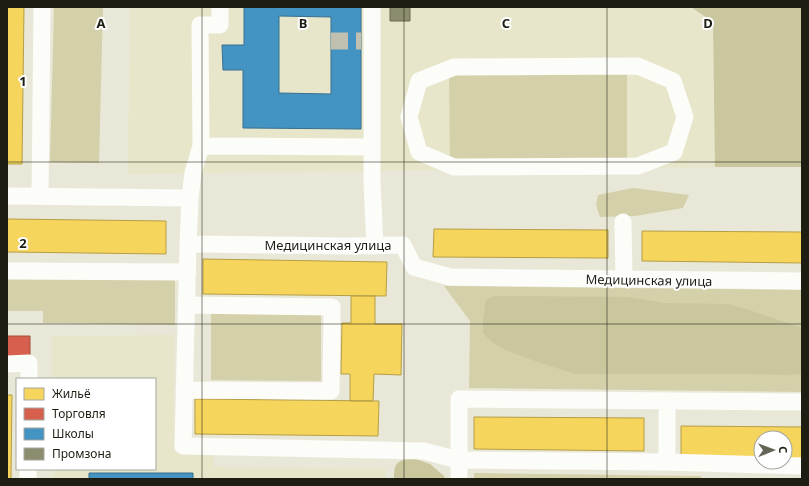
<svg xmlns="http://www.w3.org/2000/svg" width="809" height="486" viewBox="0 0 809 486" font-family="'Noto Sans',sans-serif">
<style>
.built{fill:#e7e6ca}
.green{fill:#d4d0aa}
.forest{fill:#cac69e}
.homes{fill:#f6d55c;stroke:#b59e46}
.shops{fill:#d6604d;stroke:#9e4c3b}
.schools{fill:#4393c3;stroke:#38708e;fill-rule:evenodd}
.industry{fill:#8c8c6e;stroke:#6b6b52}
.lines{fill:none;stroke-linecap:round;stroke-linejoin:round}
.minor-tunnel{stroke:#c0bfb0;stroke-width:17;stroke-dasharray:17 8;stroke-linecap:butt}
.minor{stroke:#fcfcf9;stroke-width:17}
.grid{fill:none;stroke:#1d1d12;stroke-width:1;stroke-opacity:0.55}
.labels{text-anchor:middle;stroke-width:4;stroke-linejoin:round;paint-order:stroke}
.street-label{font-size:13px;fill:#1d1d12;stroke:#fff}
.grid-label{font-size:13px;text-anchor:middle;font-weight:bold;fill:#1d1d12;stroke:#fff;stroke-width:4;stroke-linejoin:round;paint-order:stroke}
</style>
<rect width="100%" height="100%" fill="#e9e8d8"/>
<path class="built" d="M 130,7 L 691,7 L 713,22 L 715,167 L 128,174 Z
M 174,335 L 174,452 L 213,452 L 214,467 L 386,469 L 386,479 L 53,479 L 53,469 L 155,469 L 155,379 L 52,379 L 52,336 Z"/>
<path class="green" d="M 54,7 L 103,7 L 99,163 L 50,162 Z
M 627,73 L 627,161 L 450,162 L 449,74 Z
M 633,188 L 689,195 L 683,208 L 635,216 L 600,217 L 596,205 L 598,195 Z
M 7,277 L 175,280 L 175,325 L 43,323 L 43,311 L 7,311 Z
M 444,286 L 802,290 L 802,392 L 469,388 L 470,321 Z
M 211,310 L 321,312 L 321,381 L 211,380 Z
M 474,473 L 701,476 L 701,479 L 474,479 Z"/>
<path class="forest" d="M 691,7 L 802,7 L 802,167 L 715,167 L 713,22 Z
M 494,296 L 627,297 L 665,303 L 728,304 L 749,310 L 802,328 L 802,374 L 789,375 L 747,374 L 575,374 L 532,360 L 503,349 L 492,342 L 483,333 L 483,320 L 486,300 Z
M 413,458 L 430,464 L 444,476 L 445,479 L 394,479 C 394,462 397,461 413,458 Z"/>
<path class="homes" d="M 7,7 L 24,7 L 22,164 L 7,164 Z
M 7,219 L 166,221 L 166,254 L 7,252 Z
M 434,229 L 608,230 L 608,258 L 433,257 Z
M 642,231 L 802,232 L 802,263 L 642,261 Z
M 203,259 L 387,262 L 386,296 L 203,294 Z
M 351,296 L 375,296 L 375,324 L 402,324 L 401,375 L 374,374 L 373,401 L 350,401 L 350,374 L 341,374 L 342,323 L 351,323 Z
M 7,395 L 12,395 L 11,479 L 7,479 Z
M 195,399 L 379,401 L 378,436 L 195,434 Z
M 474,417 L 644,418 L 644,451 L 474,449 Z
M 681,426 L 802,427 L 802,459 L 785,458 L 785,438 L 761,438 L 761,458 L 681,458 Z"/>
<path class="shops" d="M 7,336 L 30,336 L 30,357 L 7,357 Z"/>
<path class="schools" d="M 244,7 L 361,7 L 361,129 L 243,128 L 243,70 L 223,70 L 222,45 L 244,45 ZM 279,16 L 331,17 L 331,94 L 279,93 Z
M 89,473 L 193,473 L 193,479 L 89,479 Z"/>
<path class="industry" d="M 390,7 L 410,7 L 410,21 L 390,21 Z"/>
<g class="lines">
<path class="minor-tunnel" d="M 331,41 L 361,41"/>
<path class="minor" d="M 220,7 L 220,25 L 200,25 L 201,146 L 372,147
M 372,7 L 372,182 L 375,246
M 638,66 L 673,81 L 685,117 L 674,152 L 638,166 L 454,167 L 419,152 L 409,117 L 419,81 L 454,67 Z
M 7,196 L 190,198 L 188,244 L 344,246 L 403,245 L 414,267 L 450,277 L 802,281
M 40,196 L 42,7
M 190,198 L 193,173 L 201,146
M 623,222 L 624,279
M 188,244 L 183,446 L 424,451 L 458,460 L 667,462 L 802,466
M 7,271 L 188,272
M 7,364 L 29,363 L 29,379
M 184,390 L 331,391 L 332,307 L 187,305
M 667,462 L 667,401
M 28,479 L 28,469
M 459,479 L 459,399 L 802,402"/>
</g>
<path class="grid" d="M 202,7 L 202,479M 404,7 L 404,479M 607,7 L 607,479M 7,162 L 802,162M 7,324 L 802,324"/>
<g class="labels">
<g class="street-label">
<text x="328" y="250">Медицинская улица</text>
<text transform="translate(649 280) rotate(1)" y="5">Медицинская улица</text>
</g>
</g>
<g class="grid-label">
<text x="101" y="28">A</text>
<text x="303" y="28">B</text>
<text x="506" y="28">C</text>
<text x="708" y="28">D</text>
<text x="23" y="86">1</text>
<text x="23" y="248">2</text>
</g>
<rect width="809" height="486" fill="none" stroke="#1d1d12" stroke-width="16"/>
<rect x="16" y="378" width="140" height="92" fill="#ffffff" stroke="#a5a5a0"/>
<rect x="24" y="388" width="20" height="12" fill="#f6d55c" stroke="#a5a5a0"/>
<text x="52" y="398" font-size="12" fill="#1d1d12">Жильё</text>
<rect x="24" y="408" width="20" height="12" fill="#d6604d" stroke="#a5a5a0"/>
<text x="52" y="418" font-size="12" fill="#1d1d12">Торговля</text>
<rect x="24" y="428" width="20" height="12" fill="#4393c3" stroke="#a5a5a0"/>
<text x="52" y="438" font-size="12" fill="#1d1d12">Школы</text>
<rect x="24" y="448" width="20" height="12" fill="#8c8c6e" stroke="#a5a5a0"/>
<text x="52" y="458" font-size="12" fill="#1d1d12">Промзона</text>
<g transform="translate(773 450) rotate(89)"><circle r="19" fill="#ffffff" stroke="#a5a5a0"/>
<path d="M0-3L7 15L0 10L-7 15Z" fill="#646457"/>
<text y="-6" font-size="11" font-weight="bold" text-anchor="middle" fill="#1d1d12">С</text>
</g>
</svg>
